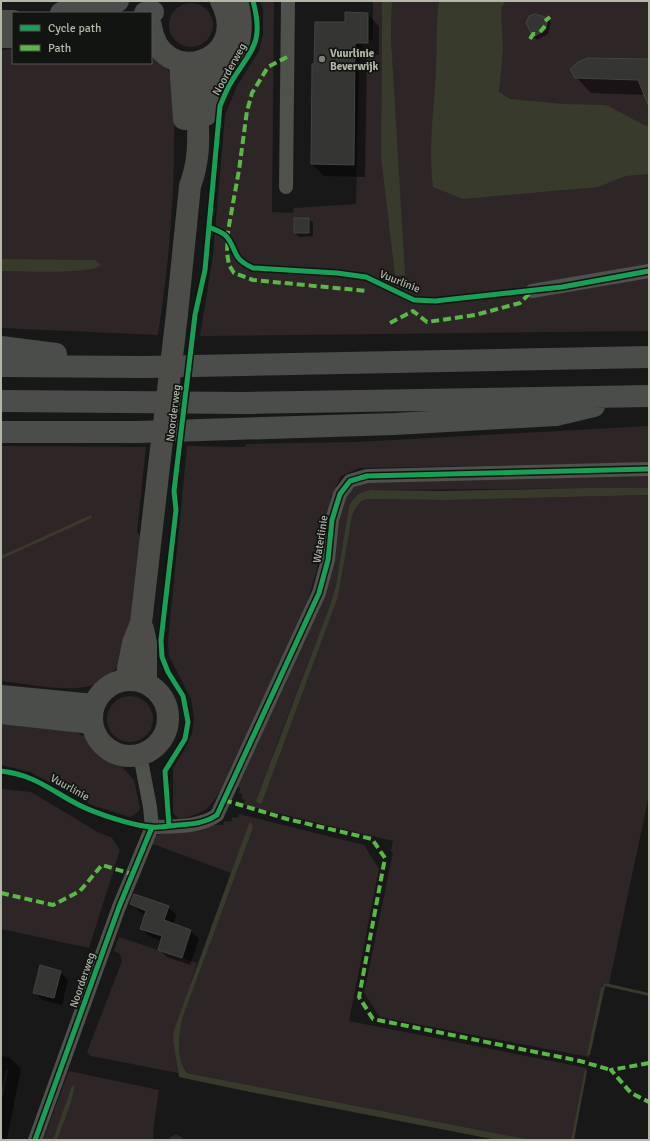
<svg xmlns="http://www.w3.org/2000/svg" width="650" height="1141" viewBox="0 0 650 1141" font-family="Signika,sans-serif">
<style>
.green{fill:#2e2527}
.water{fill:#383a2b}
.shadow{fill:#0007}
.building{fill:#353634;stroke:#434440}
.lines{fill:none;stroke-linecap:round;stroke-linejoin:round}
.street{stroke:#4f514c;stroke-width:14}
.primary{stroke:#4c4d49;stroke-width:22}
.highway{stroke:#4b4d4a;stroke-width:22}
.primary-bridge{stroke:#4c4d49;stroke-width:22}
.quiet{stroke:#58b947;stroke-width:4;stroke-dasharray:8 4;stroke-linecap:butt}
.cycleway-casing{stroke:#121412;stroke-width:8}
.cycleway{stroke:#1a9f57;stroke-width:5}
.poi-dot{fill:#7d8076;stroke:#121412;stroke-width:1.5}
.labels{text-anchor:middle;stroke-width:3.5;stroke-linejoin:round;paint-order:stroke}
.poi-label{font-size:11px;font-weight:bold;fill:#b3b8a9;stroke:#121412;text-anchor:start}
.street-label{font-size:11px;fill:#b3b8a9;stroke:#121412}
</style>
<rect width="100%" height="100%" fill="#181818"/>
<path class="green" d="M 260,1 L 274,1 L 272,212 L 293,213 L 294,208 L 356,204 L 359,67 L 363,42 L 373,39 L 373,1 L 382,1 L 381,156 L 398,175 L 391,37 L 392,1 L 649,1 L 649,331 L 200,336 L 213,255 L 225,115 L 237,86 L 259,51 L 263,33 L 263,9 Z
M169 25a22 22 0 1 1 44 0a22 22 0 1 1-44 0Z
M 13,49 L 13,63 L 151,63 L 151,53 L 168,70 L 173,82 C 177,167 171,251 158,335 L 1,328 L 1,50 Z
M 649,426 L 649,463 L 359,468 L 341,476 L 331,497 L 316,573 L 302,618 L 221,789 C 209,811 202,814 179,819 L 173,813 L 173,768 L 186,747 L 192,734 L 194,718 L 191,699 L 169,656 L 168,642 L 187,446 L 244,447 L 247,444 L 357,442 Z
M 1,446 L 146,447 L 137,532 L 141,537 C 137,571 135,633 120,663 C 114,673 98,685 86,687 C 59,691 28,684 1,681 Z
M 649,474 L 649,488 L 371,490 C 359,492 355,495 349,506 L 336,585 L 329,608 L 274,752 L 262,803 L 338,597 L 352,517 C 355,508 358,502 367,499 L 447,500 L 649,495 L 649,795 L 609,984 L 605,983 L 602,985 L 589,1057 L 380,1017 L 364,993 L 393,852 L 391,851 L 393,841 L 244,805 L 245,800 L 242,799 L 242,794 L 239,793 L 240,788 L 236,786 L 334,547 L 343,498 L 366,478 Z
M107 719a23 23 0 1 1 46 0a23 23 0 1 1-46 0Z
M 1,719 L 58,725 L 78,733 L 85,737 L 99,755 L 121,766 L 134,780 L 140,808 L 138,812 L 130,817 L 92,805 L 30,772 L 1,765 Z
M 1,789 L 31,792 L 96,831 L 112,838 L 120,850 L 89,948 L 1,929 Z
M 239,814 L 364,845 L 379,869 L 349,1021 L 587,1068 L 571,1140 L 531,1140 L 187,1073 C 175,1058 179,1033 183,1015 L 250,836 L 249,823 L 231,873 L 150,843 L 155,836 L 160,834 L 200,830 L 212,825 L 223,825 L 224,821 L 231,822 L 232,817 L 238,818 Z
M 119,937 L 197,963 L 173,1041 L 178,1073 L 91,1056 L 87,1052 L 122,961 L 120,954 L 114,951 Z
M 69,1071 L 159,1090 L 153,1132 L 154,1140 L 43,1140 Z
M 176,1134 L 186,1140 L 166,1140 Z"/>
<path class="water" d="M 382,1 L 392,1 L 391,37 L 405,275 L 395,276 L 381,156 Z
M 439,1 L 506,1 L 501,8 L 503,49 L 499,92 L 510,99 L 563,104 L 606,105 L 644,125 L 649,126 L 649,174 L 626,176 L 598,187 L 463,199 L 433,187 C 428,149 434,109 436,71 C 437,47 436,25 439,1 Z
M 1,259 L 95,260 L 101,265 C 91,275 19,271 1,271 Z
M 585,488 L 649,488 L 649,495 L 447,500 L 367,499 C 358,502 355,508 352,517 L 338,597 L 262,803 L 258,803 L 256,801 L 329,608 L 336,585 L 349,506 C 355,495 359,492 371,490 L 444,491 Z
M 91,515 L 92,518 L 1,559 L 1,556 Z
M 251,822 L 253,827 L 250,836 L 183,1016 C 179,1033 175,1058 187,1073 L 531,1140 L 497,1140 L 250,1092 L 179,1077 L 173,1041 L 174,1030 L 249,823 Z
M 605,983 L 649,993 L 649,996 L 605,986 L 590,1055 L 587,1055 L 601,988 Z
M 585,1070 L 587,1071 L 574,1140 L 571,1140 Z
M 75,1085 L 71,1102 L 57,1140 L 53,1140 L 72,1086 Z"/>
<path class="shadow" d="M 368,14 L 379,26 L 379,55 L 367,54 L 365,177 L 324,176 L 312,164 L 313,65 L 315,65 L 346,23 Z
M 547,19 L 551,23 L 548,34 L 537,40 L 533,36 Z
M 649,60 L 649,99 L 645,95 L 591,93 L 576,77 Z
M 309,219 L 313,223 L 313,236 L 299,237 L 295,233 Z
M 131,903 L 168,907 L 176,915 L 173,924 L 191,931 L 199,939 L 190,965 L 167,957 L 159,949 L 162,941 L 149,936 L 141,928 L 146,915 L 139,911 Z
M 60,972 L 68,980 L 62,1005 L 42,1000 L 35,992 Z
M 1,1056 L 9,1057 L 21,1069 L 7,1139 L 1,1138 L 1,1104 L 8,1070 L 6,1070 L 1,1094 Z"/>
<path class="building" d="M 345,12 L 368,13 L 368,43 L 355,43 L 354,165 L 311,164 L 312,64 L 314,64 L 315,22 L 345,22 Z
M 535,14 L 548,18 L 545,30 L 533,37 L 526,23 L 529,16 Z
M 588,58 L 649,59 L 649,107 L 638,80 L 575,78 L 570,69 L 578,62 Z
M 294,218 L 309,218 L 309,233 L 294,233 Z
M 134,894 L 169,906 L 164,920 L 191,930 L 182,958 L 158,950 L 162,936 L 140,929 L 146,911 L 130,904 Z
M 40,965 L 61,971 L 54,998 L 33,993 Z"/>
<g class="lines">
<path class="street" d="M 286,187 L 288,1
M 532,291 L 649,271
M 152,827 C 173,826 199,828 217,815 L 319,593 L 328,560 L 332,520 L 340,494 L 350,481 L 367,476 L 649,469
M 35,1140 L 119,907 L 152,827 L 150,807 L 140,755"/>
<path class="primary" d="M 151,26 C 160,90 253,63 221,1
M 180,62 L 184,119
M 206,115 C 208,101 211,90 218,78 C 222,71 228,67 232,61 C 242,43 243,20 237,1
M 177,314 L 190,186 C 202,153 197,132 198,99 C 198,87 199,75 200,62
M 143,629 L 146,643 L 146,683
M 126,679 L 133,643 L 141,623 L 159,466
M92 718a38 38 0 1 1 76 0a38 38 0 1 1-76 0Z"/>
<path class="highway" d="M 61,13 L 69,10 L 101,8 L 118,1
M 145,13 L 153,12
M 1,21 L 13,21
M 1,37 L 13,37
M 151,37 L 153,37
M 1,347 L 56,354
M 1,366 L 144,367 L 649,357
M 1,401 L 244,403 L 649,396
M 1,432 L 138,432 L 394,424 L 556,415 L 594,406
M 1,696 L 94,705
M 1,713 L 92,723"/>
<path class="primary-bridge" d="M 159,466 L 177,314"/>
<path class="quiet" d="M 545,21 L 550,17
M 540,32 L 545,26
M 530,39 L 533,34 L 536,34
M 287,57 L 268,67 L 252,93 L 247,111 L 239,170 L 228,231 L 227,253 L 229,265 L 234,273 L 253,280 L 367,291
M 390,323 L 413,311 L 427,322 L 475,315 L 520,303 L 532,291
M 224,800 L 287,819 L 372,839 L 385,858 L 359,997 L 373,1019 L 580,1061 L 611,1070
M 1,893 L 53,905 L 80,891 L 102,865 L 132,874
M 649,1063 L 611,1070 L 631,1093 L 649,1102"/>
<defs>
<path id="cycleway" d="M 209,227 C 215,230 223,232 227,237 C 238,251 231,258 253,268 L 337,273 L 366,277 L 414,300 L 435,301 L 562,287 L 649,271
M 1,771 C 35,775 50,790 79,805 C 95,813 133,826 152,827 C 160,828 170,826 179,825 C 193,824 205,823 217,815 L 319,593 L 328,560 L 332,520 L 340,494 L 350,481 L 367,476 L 649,469
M 169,826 L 165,771 L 185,739 L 188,722 L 183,696 L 168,672 L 162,657 L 161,640 L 176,510 L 174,491 L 195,315 L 205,270 L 220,106 C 223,99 226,91 230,84 C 250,50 265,45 253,1
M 35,1140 L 119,907 L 152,827"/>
</defs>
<use href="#cycleway" class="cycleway-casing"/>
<use href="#cycleway" class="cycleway"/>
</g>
<circle class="poi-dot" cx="322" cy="59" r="4"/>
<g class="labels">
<g class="poi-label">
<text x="330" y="57">Vuurlinie<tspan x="330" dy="13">Beverwijk</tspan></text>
</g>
<g class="street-label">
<text transform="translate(229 69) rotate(-61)" y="4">Noorderweg</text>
<text transform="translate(400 281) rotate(22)" y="4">Vuurlinie</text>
<text transform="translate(173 413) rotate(-83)" y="4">Noorderweg</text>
<text transform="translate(320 539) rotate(-81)" y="4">Waterlinie</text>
<text transform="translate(70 787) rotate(29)" y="4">Vuurlinie</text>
<text transform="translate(82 980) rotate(-71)" y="4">Noorderweg</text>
</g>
</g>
<rect width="650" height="1141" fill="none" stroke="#b3b8a9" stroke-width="4"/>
<rect x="12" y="12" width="140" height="52" fill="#121412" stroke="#52564e"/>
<rect x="20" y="25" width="20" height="6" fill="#1a9f57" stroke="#52564e"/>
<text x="48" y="32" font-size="12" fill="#b3b8a9">Cycle path</text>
<rect x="20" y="45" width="20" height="6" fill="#58b947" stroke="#52564e"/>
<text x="48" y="52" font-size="12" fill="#b3b8a9">Path</text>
</svg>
